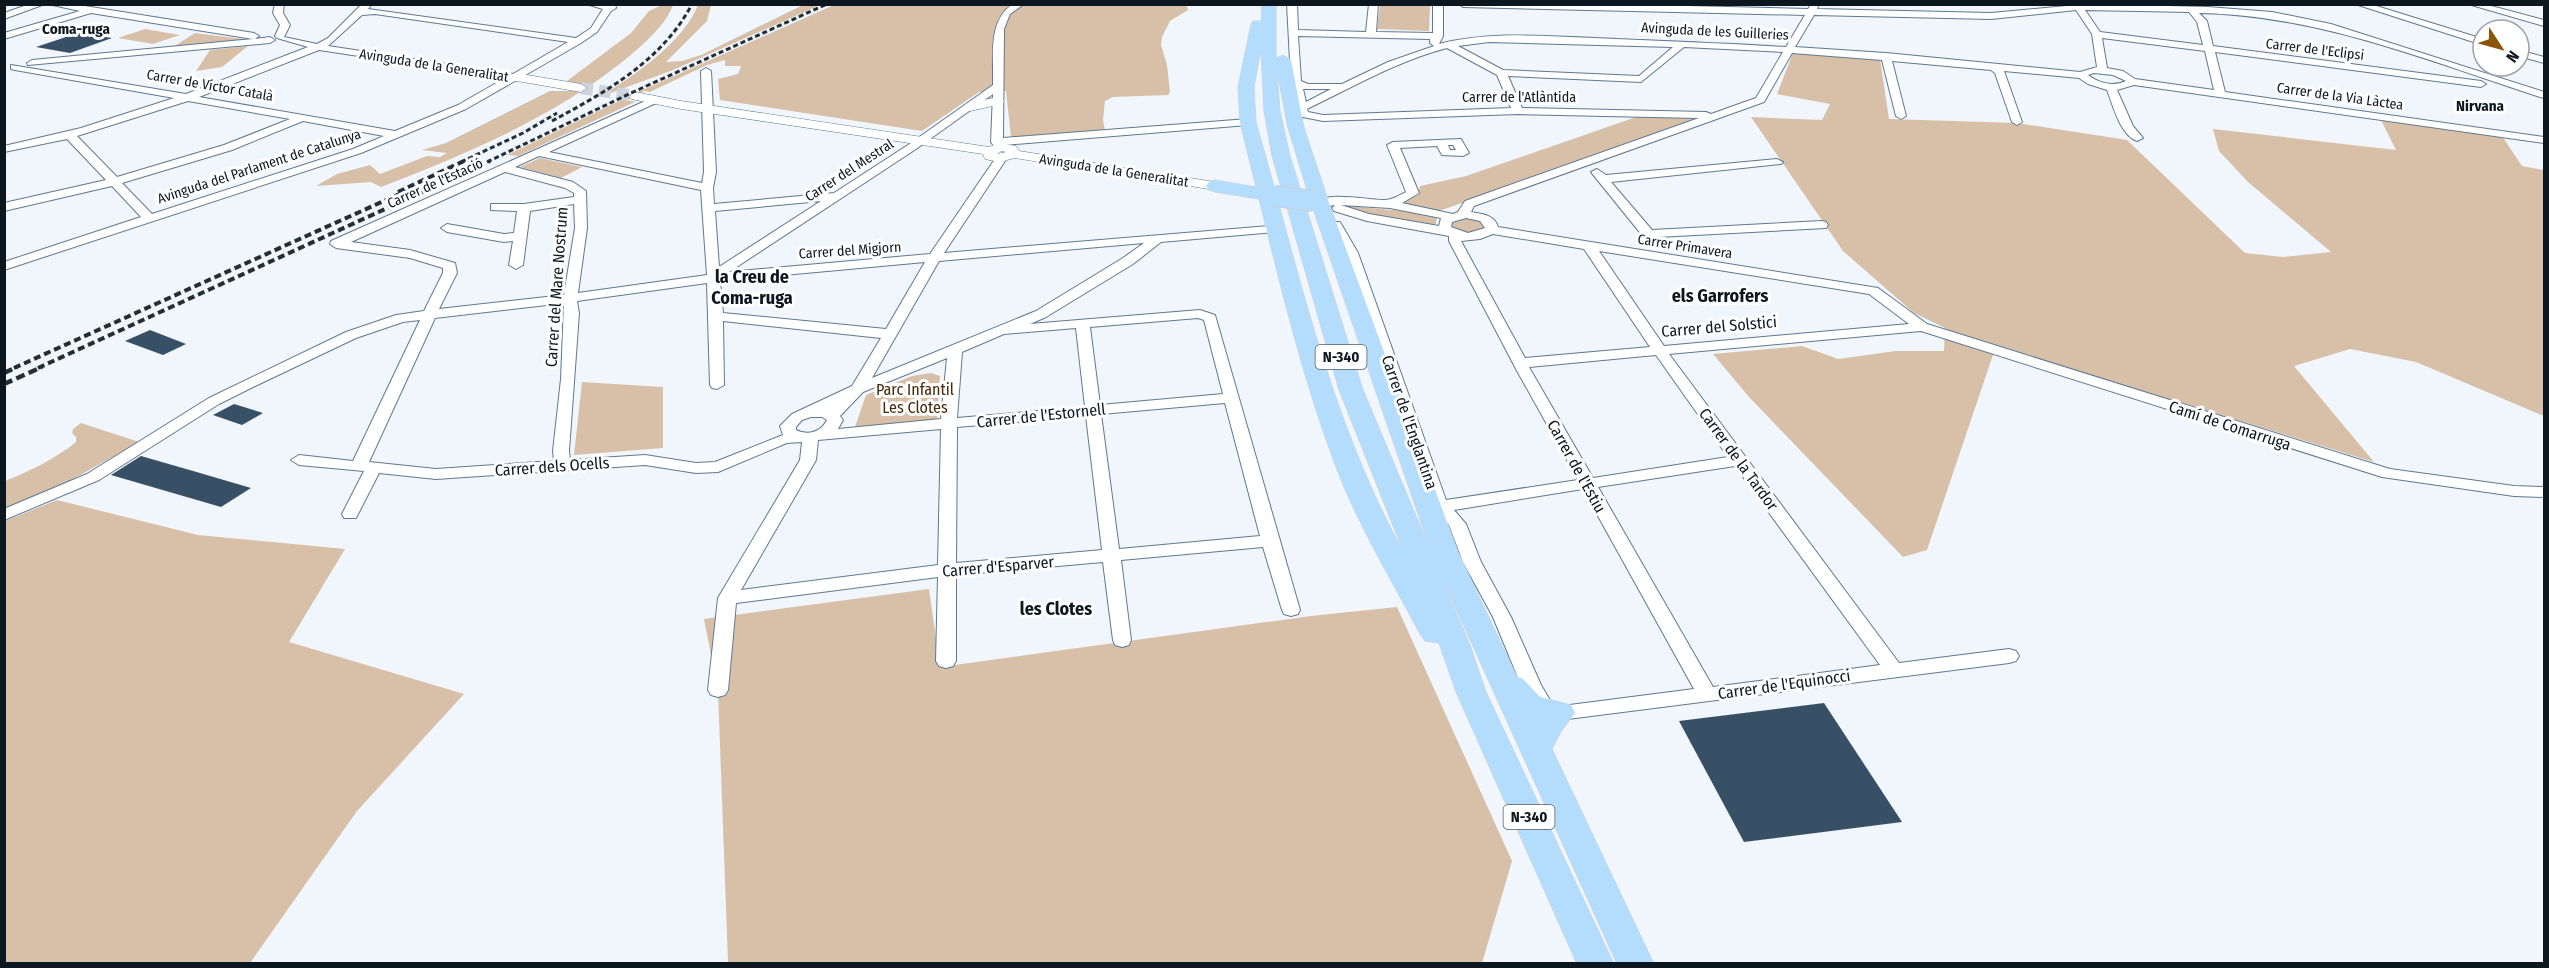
<svg xmlns="http://www.w3.org/2000/svg" width="2549" height="968" viewBox="0 0 2549 968" font-family="'Fira Sans Condensed',sans-serif">
<style>
.green{fill:#d8bfa8}
.building{fill:#375065}
.lines{fill:none;stroke-linecap:round;stroke-linejoin:round}
.tertiary-tunnel{stroke:#ced4db;stroke-width:12;stroke-dasharray:12 6;stroke-linecap:butt}
.minor-casing{stroke:#5e7991;stroke-width:2}
.tertiary-casing{stroke:#5e7991;stroke-width:1}
.primary-casing{stroke:#ced0d2;stroke-width:1}
.minor{fill:#fff;fill-rule:evenodd}
.tertiary{fill:#fff;fill-rule:evenodd}
.primary{fill:#b3dcfd;fill-rule:evenodd}
.rail-far2{stroke:#232e36;stroke-width:3;stroke-dasharray:5 3;stroke-linecap:butt}
.rail-far1{stroke:#232e36;stroke-width:4;stroke-dasharray:7 4;stroke-linecap:butt}
.rail{stroke:#232e36;stroke-width:4.5;stroke-dasharray:9 4.5;stroke-linecap:butt}
.primary-bridge-casing{stroke:#ced0d2;stroke-width:22;stroke-linecap:butt}
.primary-bridge{stroke:#b3dcfd;stroke-width:20}
.labels{text-anchor:middle;stroke-width:6;stroke-linejoin:round;paint-order:stroke}
.far-street-label{font-size:14px;fill:#0b161f;stroke:#fff}
.far-neighbourhood-label{font-size:15px;font-weight:bold;fill:#0b161f;stroke:#fff}
.shield{fill:#fff;stroke:#545c62;stroke-width:1.5}
.shield-label{font-size:15px;font-weight:bold;fill:#0b161f}
.street-label{font-size:16px;fill:#0b161f;stroke:#fff}
.park-label{font-size:16px;fill:#462909;stroke:#fff}
.neighbourhood-label{font-size:18px;font-weight:bold;fill:#0b161f;stroke:#fff}
</style>
<rect width="100%" height="100%" fill="#f0f6fc"/>
<path class="green" d="M 662,5 L 673,5 C 666,24 647,41 632,54 C 559,115 469,153 381,187 L 371,182 L 316,186 L 337,174 L 370,165 L 380,174 L 427,156 L 440,157 L 447,153 L 422,150 L 446,143 L 550,91 L 569,91 L 580,84 L 567,81 L 631,33 L 649,11 Z
M 698,5 L 711,5 L 707,21 L 666,62 L 682,61 L 701,55 L 803,5 L 820,5 L 673,70 L 600,97 C 633,76 683,43 698,5 Z
M 834,5 L 1186,4 L 1188,10 L 1170,21 L 1162,37 L 1161,45 L 1167,65 L 1170,92 L 1168,95 L 1113,97 L 1105,101 L 1103,120 L 1105,130 L 1011,137 L 1006,91 L 979,92 L 922,131 L 720,100 L 718,79 L 738,74 L 741,66 L 725,66 L 725,60 L 707,65 L 650,92 L 645,91 L 627,100 L 635,102 L 518,156 L 507,155 L 638,92 Z
M 1380,5 L 1430,5 L 1429,31 L 1377,29 Z
M 145,29 L 180,35 L 153,44 L 118,38 Z
M 195,33 L 242,39 L 237,42 L 173,47 Z
M 248,46 L 222,67 L 196,71 L 210,50 Z
M 1793,53 L 1880,59 L 1889,119 L 2017,123 L 2127,140 L 2245,253 L 2283,257 L 2331,252 L 2248,182 L 2219,151 L 2213,129 L 2396,150 L 2381,120 L 2502,136 L 2522,166 L 2544,170 L 2544,416 L 2416,362 L 2350,349 L 2294,366 L 2374,462 L 1996,346 L 1927,550 L 1903,557 L 1749,397 L 1713,354 L 1802,346 L 1838,359 L 1896,351 L 1944,351 L 1945,328 L 1914,313 L 1843,251 L 1751,117 L 1822,120 L 1830,104 L 1777,94 Z
M 1639,116 L 1708,118 L 1439,211 L 1396,204 L 1418,195 L 1420,186 L 1466,176 Z
M 540,158 L 582,167 L 561,178 L 520,167 Z
M 1348,206 L 1404,211 L 1437,217 L 1436,224 L 1425,226 L 1349,210 L 1345,208 Z
M 1464,218 L 1477,220 L 1483,224 L 1483,228 L 1468,233 L 1452,228 L 1451,225 L 1453,221 Z
M 931,373 L 940,376 L 937,419 L 855,427 L 866,395 L 912,376 Z
M 582,382 L 663,387 L 663,448 L 574,455 Z
M 81,423 L 139,442 L 50,492 L 5,511 L 5,481 C 30,471 55,459 76,442 L 76,437 L 72,433 L 73,429 Z
M 57,500 L 198,535 L 345,549 L 289,642 L 464,694 L 357,811 L 250,963 L 5,963 L 5,521 Z
M 929,589 L 940,667 L 1311,616 L 1397,607 L 1512,861 L 1482,963 L 728,963 L 718,690 L 704,619 Z"/>
<path class="building" d="M 78,33 L 112,38 L 70,53 L 36,47 Z
M 150,330 L 186,344 L 163,355 L 125,341 Z
M 234,404 L 263,413 L 242,425 L 213,415 Z
M 141,456 L 200,473 L 251,488 L 221,507 L 111,475 Z
M 1824,703 L 1902,822 L 1744,842 L 1679,721 Z"/>
<g class="lines">
<path class="tertiary-tunnel" d="M 581,88 L 635,96"/>
<defs>
<path id="minor" d="M 30,4 L 45,4 L 4,19 L 4,13 Z
M 48,4 L 72,4 L 254,33 L 259,36 L 255,39 L 270,37 L 275,40 L 270,43 L 28,65 L 27,63 L 32,60 L 253,39 L 91,13 L 4,39 L 4,33 L 80,11 Z
M 275,4 L 284,4 L 283,13 L 290,25 L 284,37 L 317,44 L 328,38 L 362,4 L 372,4 L 368,9 L 576,38 L 591,28 L 603,9 L 586,4 L 615,4 L 616,8 L 611,11 L 597,32 L 581,43 L 466,109 L 361,153 L 4,270 L 4,262 L 141,217 L 112,186 L 4,211 L 4,203 L 106,180 L 67,139 L 4,152 L 4,146 L 81,128 L 174,98 L 15,70 L 11,69 L 11,65 L 186,94 L 308,47 L 277,38 L 275,36 L 280,25 L 273,13 ZM 375,14 L 568,42 L 513,74 L 328,46 L 362,15 ZM 319,50 L 505,78 L 458,105 L 395,131 L 199,97 ZM 188,101 L 290,119 L 224,145 L 117,177 L 77,136 ZM 303,121 L 384,136 L 353,149 L 152,214 L 122,183 L 232,150 Z
M 1013,4 L 1024,4 L 1010,14 L 1004,29 L 1003,138 L 1248,119 L 1253,122 L 1248,125 L 1004,145 L 1004,149 L 996,149 L 991,142 L 993,94 L 916,149 L 729,272 L 930,254 L 997,156 L 1001,155 L 1007,158 L 944,253 L 1280,225 L 1282,228 L 1280,231 L 1276,232 L 1161,242 L 1133,264 L 1046,317 L 1030,324 L 1200,310 L 1215,315 L 1300,610 L 1298,614 L 1291,616 L 1284,614 L 1282,610 L 1263,547 L 1121,560 L 1131,640 L 1129,645 L 1122,647 L 1115,645 L 1113,640 L 1103,562 L 956,575 L 956,661 L 953,666 L 946,668 L 939,666 L 936,661 L 938,577 L 736,603 L 728,690 L 725,695 L 718,697 L 711,695 L 708,690 L 718,598 L 800,460 L 802,442 L 787,443 L 718,472 L 696,473 L 645,465 L 436,479 L 379,473 L 356,518 L 344,518 L 342,514 L 364,471 L 299,465 L 291,460 L 299,455 L 353,461 L 420,320 L 403,322 L 356,338 L 251,388 L 219,404 L 99,480 L 4,520 L 4,509 L 87,474 L 209,398 L 346,332 L 396,315 L 424,311 L 443,273 L 443,268 L 410,258 L 336,248 L 330,244 L 331,241 L 652,98 L 657,101 L 656,103 L 549,152 L 702,183 L 704,172 L 701,71 L 706,68 L 711,71 L 716,172 L 713,188 L 714,204 L 834,193 L 908,145 L 993,85 C 994,57 987,21 1013,4 ZM 539,156 L 701,190 L 707,275 L 578,293 L 587,228 L 586,191 L 573,182 L 515,167 ZM 505,172 L 565,188 L 574,193 L 574,197 L 524,204 L 491,204 L 491,210 L 517,211 L 514,233 L 504,234 L 447,224 L 441,228 L 447,232 L 504,242 L 513,241 L 509,265 L 516,269 L 523,265 L 530,211 L 574,204 L 575,228 L 564,295 L 439,309 L 457,273 L 455,263 L 410,250 L 351,242 ZM 821,201 L 719,267 L 715,211 ZM 1144,243 L 1123,258 L 1036,311 L 872,378 L 939,261 ZM 925,262 L 886,329 L 723,313 L 720,281 ZM 707,283 L 710,385 L 712,388 L 717,389 L 724,385 L 723,321 L 881,338 L 852,386 L 792,414 L 780,426 L 783,435 L 715,462 L 696,463 L 645,455 L 570,460 L 569,451 L 579,313 L 577,301 ZM 564,303 L 561,379 L 553,451 L 554,461 L 436,469 L 369,462 L 435,318 ZM 1198,318 L 1204,320 L 1223,394 L 1100,405 L 1090,327 ZM 1076,328 L 1085,407 L 957,418 L 962,352 L 1004,334 ZM 947,358 L 941,419 L 838,429 L 843,420 L 840,416 L 863,392 ZM 1225,403 L 1260,536 L 1119,549 L 1101,414 ZM 1086,416 L 1102,550 L 956,563 L 957,427 ZM 811,417 L 822,417 L 827,420 C 821,432 808,436 796,430 L 796,427 L 802,420 ZM 941,429 L 938,565 L 741,590 L 816,460 L 818,440 Z
M 1287,4 L 1297,4 L 1298,30 L 1366,32 L 1369,4 L 1378,4 L 1376,32 L 1433,33 L 1433,4 L 1443,4 L 1443,36 L 1439,44 C 1490,31 1542,36 1594,38 C 1658,41 1721,43 1786,47 L 1805,15 L 1463,7 L 1459,4 L 1605,4 L 1808,9 L 1811,4 L 1819,4 L 1817,9 L 1991,13 L 2088,4 L 2208,7 L 2272,12 L 2331,24 L 2544,92 L 2544,98 L 2540,97 C 2429,61 2318,15 2199,13 L 2207,21 L 2213,46 L 2481,81 L 2486,84 L 2481,87 L 2215,52 L 2225,92 L 2544,137 L 2544,143 L 2134,85 L 2117,90 L 2133,126 L 2143,138 L 2137,141 C 2120,135 2113,105 2107,90 L 2088,84 L 2079,78 L 2004,71 L 2022,122 L 2017,125 L 2012,122 L 1995,73 L 1991,70 L 1892,61 L 1906,116 L 1901,119 L 1896,116 L 1882,60 L 1792,53 L 1764,102 L 1474,206 L 1471,212 C 1482,214 1495,215 1498,227 L 1878,288 L 1927,324 L 2390,469 L 2514,486 L 2544,487 L 2544,497 L 2514,496 L 2382,477 L 1921,331 L 1669,354 L 1899,663 L 2009,649 L 2016,651 L 2019,656 L 2016,661 L 2009,663 L 1560,720 L 1553,718 L 1551,715 L 1545,716 L 1538,714 L 1521,685 L 1493,617 L 1463,562 L 1449,525 L 1427,498 L 1428,490 L 1346,253 L 1330,225 L 1332,222 L 1340,222 L 1358,253 L 1446,500 L 1578,480 L 1516,369 L 1449,241 L 1449,236 L 1367,221 L 1334,211 L 1332,208 L 1335,205 L 1320,207 L 1314,203 C 1328,191 1367,200 1384,200 C 1392,200 1400,195 1406,192 L 1387,145 L 1393,142 L 1461,139 L 1469,153 L 1463,156 L 1442,155 L 1437,146 L 1400,148 L 1419,193 L 1402,203 L 1453,214 L 1458,212 L 1465,201 L 1699,118 L 1518,114 L 1323,121 L 1303,117 L 1289,118 L 1289,114 L 1297,112 L 1292,86 L 1283,82 L 1291,80 ZM 2076,10 L 2092,34 L 2097,67 L 2080,72 L 1886,53 L 1795,47 L 1814,15 L 1991,19 ZM 2085,10 L 2189,12 L 2197,22 L 2203,45 L 2100,32 ZM 1298,36 L 1430,39 L 1430,43 L 1434,46 L 1388,62 L 1342,84 L 1308,84 L 1301,81 ZM 2102,38 L 2205,51 L 2214,90 L 2135,79 L 2123,71 L 2107,68 ZM 1489,42 L 1673,47 L 1639,76 L 1503,70 L 1458,46 ZM 1684,47 L 1783,52 L 1756,98 L 1711,114 L 1706,112 L 1522,108 L 1508,76 L 1641,82 ZM 1447,48 L 1497,75 L 1511,108 L 1323,115 L 1308,112 L 1307,109 C 1353,87 1397,61 1447,48 ZM 2094,73 L 2113,75 L 2126,81 C 2113,87 2099,83 2088,75 ZM 1303,89 L 1331,89 L 1306,102 ZM 1448,145 L 1453,145 L 1456,150 L 1450,150 ZM 1341,205 L 1390,208 L 1441,218 L 1439,226 L 1369,214 ZM 1466,218 L 1480,221 L 1485,228 L 1468,233 L 1451,227 L 1452,222 ZM 1493,234 L 1584,249 L 1650,347 L 1525,358 L 1461,241 L 1480,239 ZM 1599,251 L 1869,294 L 1909,324 L 1664,346 ZM 1656,355 L 1728,457 L 1593,478 L 1529,367 ZM 1735,466 L 1880,665 L 1713,687 L 1598,487 ZM 1583,489 L 1694,689 L 1554,707 L 1541,685 L 1511,617 L 1481,562 L 1466,524 L 1454,510 Z
M 2355,4 L 2370,4 L 2483,39 L 2483,45 Z
M 2468,4 L 2484,4 L 2544,20 L 2544,26 Z
M 2519,50 L 2544,57 L 2544,63 L 2519,56 Z
M 1777,159 L 1783,162 L 1781,164 L 1611,182 L 1652,230 L 1822,221 L 1826,222 L 1828,225 L 1826,228 L 1658,237 L 1661,242 L 1655,246 L 1650,245 L 1591,172 L 1597,169 L 1606,175 Z"/>
<path id="tertiary" d="M 515,73 L 581,84 L 587,88 L 581,92 L 511,80 L 509,77 Z
M 635,92 L 681,101 L 989,147 L 1000,143 L 1016,146 L 1019,151 L 1215,182 L 1222,186 L 1215,190 L 1015,158 L 999,162 L 985,159 L 983,154 L 681,109 L 631,99 L 629,96 ZM 1001,151 L 1006,152 L 997,154 Z
M 998,97 L 1004,101 L 1002,104 L 970,111 L 964,107 L 966,104 Z"/>
<path id="primary" d="M 1262,4 L 1276,4 L 1276,58 L 1283,55 L 1291,60 L 1304,128 L 1329,203 L 1458,552 L 1517,677 L 1522,678 L 1540,697 L 1571,705 L 1575,713 L 1562,730 L 1552,749 L 1654,964 L 1617,964 L 1433,558 L 1470,645 L 1486,692 L 1614,964 L 1577,964 L 1456,692 L 1439,643 L 1425,641 L 1420,634 C 1391,579 1358,525 1336,467 C 1303,380 1281,288 1259,199 L 1215,192 L 1209,190 L 1206,186 L 1209,182 L 1215,180 L 1256,187 L 1240,122 L 1238,87 L 1251,24 L 1253,21 L 1261,21 ZM 1261,50 L 1264,111 L 1272,156 L 1283,194 L 1275,190 L 1256,122 L 1254,87 ZM 1277,71 L 1288,128 L 1311,203 L 1430,549 L 1363,390 L 1290,156 L 1280,111 ZM 1284,197 L 1339,390 L 1403,551 C 1343,443 1310,320 1278,201 Z"/>
</defs>
<use href="#minor" class="minor-casing"/>
<use href="#tertiary" class="tertiary-casing"/>
<use href="#primary" class="primary-casing"/>
<use href="#minor" class="minor"/>
<use href="#tertiary" class="tertiary"/>
<use href="#primary" class="primary"/>
<path class="rail-far2" d="M 552,121 C 606,92 663,60 692,4
M 461,162 L 523,133 L 557,113
M 487,162 L 631,93 L 827,4"/>
<path class="rail-far1" d="M 398,192 L 464,161
M 14,368 L 406,191
M 38,368 L 490,161"/>
<path class="rail" d="M 4,373 L 17,367
M 4,384 L 42,367"/>
<defs>
<path id="primary-bridge" d="M 1275,196 L 1313,201"/>
</defs>
<use href="#primary-bridge" class="primary-bridge-casing"/>
<use href="#primary-bridge" class="primary-bridge"/>
</g>
<g class="labels">
<g class="far-street-label">
<text transform="translate(1715 31) rotate(3)" y="5">Avinguda de les Guilleries</text>
<text transform="translate(2315 49) rotate(7)" y="5">Carrer de l'Eclipsi</text>
<text transform="translate(434 65) rotate(9)" y="5">Avinguda de la Generalitat</text>
<text transform="translate(210 85) rotate(10)" y="5">Carrer de Víctor Català</text>
<text transform="translate(2340 96) rotate(8)" y="5">Carrer de la Via Làctea</text>
<text x="1519" y="102">Carrer de l'Atlàntida</text>
<text transform="translate(259 166) rotate(-18)" y="5">Avinguda del Parlament de Catalunya</text>
<text transform="translate(849 170) rotate(-33)" y="5">Carrer del Mestral</text>
<text transform="translate(1114 170) rotate(9)" y="5">Avinguda de la Generalitat</text>
<text transform="translate(435 183) rotate(-24)" y="5">Carrer de l'Estació</text>
<text transform="translate(1685 246) rotate(9)" y="5">Carrer Primavera</text>
<text transform="translate(850 250) rotate(-4)" y="5">Carrer del Migjorn</text>
</g>
<g class="far-neighbourhood-label">
<text x="76" y="34">Coma-ruga</text>
<text x="2480" y="111">Nirvana</text>
</g>
<g class="shield">
<rect x="1315.5" y="345" width="51" height="24" rx="4.5"/>
<rect x="1503.5" y="805" width="51" height="24" rx="4.5"/>
</g>
<g class="shield-label">
<text x="1341" y="362">N-340</text>
<text x="1529" y="822">N-340</text>
</g>
<g class="street-label">
<text transform="translate(556 287) rotate(-86)" y="6">Carrer del Mare Nostrum</text>
<text transform="translate(1719 326) rotate(-5)" y="6">Carrer del Solstici</text>
<text transform="translate(1041 415) rotate(-6)" y="6">Carrer de l'Estornell</text>
<text transform="translate(1410 422) rotate(71)" y="6">Carrer de l'Englantina</text>
<text transform="translate(2230 425) rotate(18)" y="6">Camí de Comarruga</text>
<text transform="translate(1739 459) rotate(54)" y="6">Carrer de la Tardor</text>
<text transform="translate(552 466) rotate(-4)" y="6">Carrer dels Ocells</text>
<text transform="translate(1577 466) rotate(61)" y="6">Carrer de l'Estiu</text>
<text transform="translate(998 566) rotate(-5)" y="6">Carrer d'Esparver</text>
<text transform="translate(1784 684) rotate(-8)" y="6">Carrer de l'Equinocci</text>
</g>
<g class="park-label">
<text x="915" y="395">Parc Infantil<tspan x="915" dy="18">Les Clotes</tspan></text>
</g>
<g class="neighbourhood-label">
<text x="752" y="283">la Creu de<tspan x="752" dy="21">Coma-ruga</tspan></text>
<text x="1720" y="302">els Garrofers</text>
<text x="1056" y="615">les Clotes</text>
</g>
</g>
<rect width="2549" height="968" fill="none" stroke="#0b161f" stroke-width="12"/>
<g transform="translate(2501 48) rotate(126)"><circle r="28" fill="#ffffff" stroke="#9da2a5" stroke-width="1.5"/>
<path d="M0-4.5L10 22L0 15L-10 22Z" fill="#8c540b"/>
<text y="-9" font-size="16" font-weight="bold" text-anchor="middle" fill="#0b161f">N</text>
</g>
</svg>
